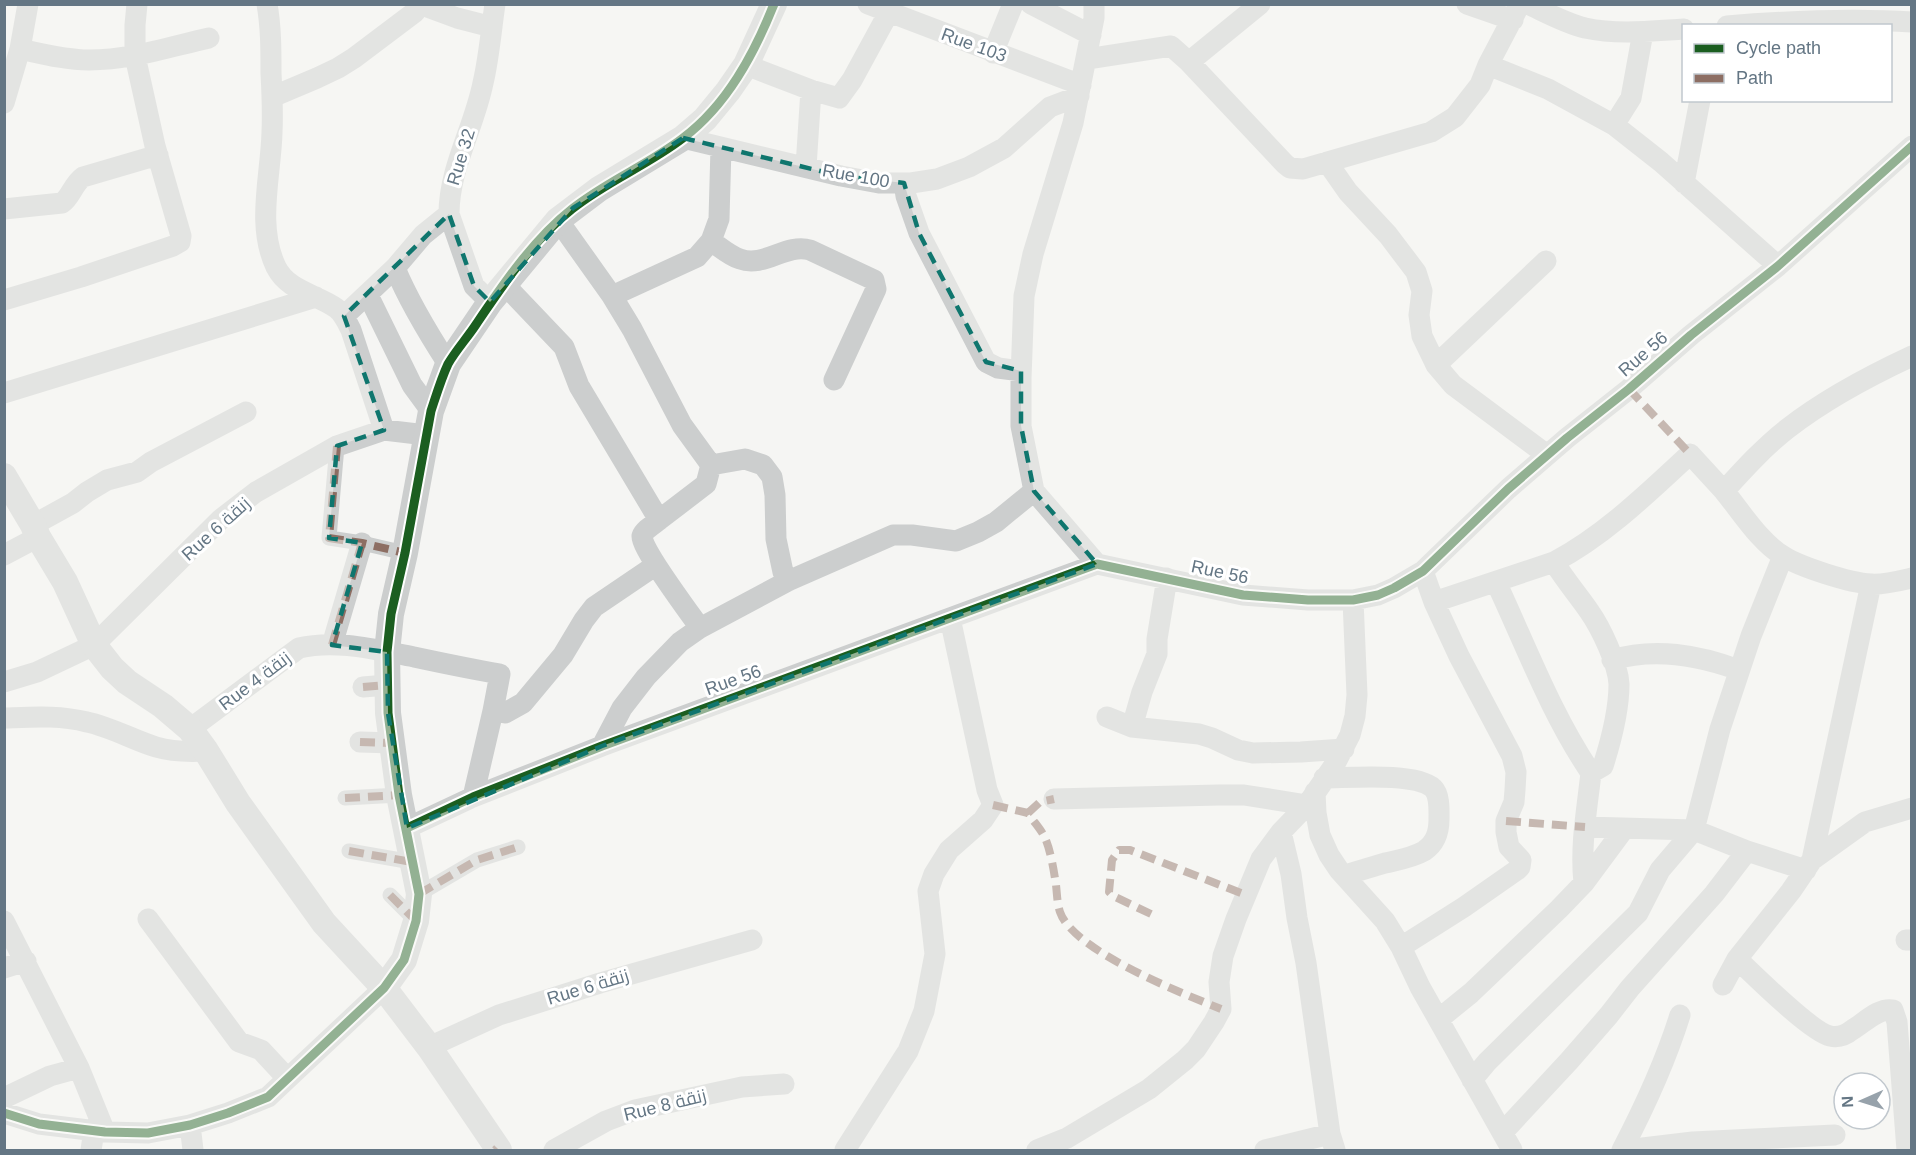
<svg xmlns="http://www.w3.org/2000/svg" width="1916" height="1155" viewBox="0 0 1916 1155" font-family="Arial,Cairo,sans-serif">
<style>
.lines{fill:none;stroke-linecap:round;stroke-linejoin:round}
.pedestrian{stroke:#cccece;stroke-width:15}
.minor{stroke:#cccece;stroke-width:21}
.tertiary{stroke:#cccece;stroke-width:26}
.quiet{stroke:#8d6e63;stroke-width:8;stroke-dasharray:15 8;stroke-linecap:butt}
.cycleway-casing{stroke:#fff;stroke-width:13}
.cycleway{stroke:#1b5e20;stroke-width:9}
.marked{fill:none;stroke:#0f766e;stroke-width:4.5;stroke-dasharray:12 8;stroke-linejoin:round}
.labels{text-anchor:middle;stroke-width:6;stroke-linejoin:round;paint-order:stroke}
.street-label{font-size:18px;fill:#647684;stroke:#fff}
</style>
<rect width="100%" height="100%" fill="#f5f5f3"/>
<g class="lines">
<path class="pedestrian" d="M 337,446 L 329,538 L 362,543 L 405,553
M 345,798 L 399,795
M 349,851 L 412,862
M 419,894 L 477,860 L 518,847
M 390,895 L 416,921"/>
<path class="minor" d="M 267,4 C 271,27 271,49 271,73 C 272,92 273,112 272,132 C 271,176 256,225 276,267 C 288,291 316,294 336,308 C 343,313 347,322 351,330 L 384,430
M 419,4 L 457,18 L 492,27
M 868,4 L 1081,85
M 1031,4 L 1091,35
M 1094,4 L 1094,18 L 1073,123 L 1033,254 L 1024,296 L 1021,378 L 1021,426 L 1034,491 L 1097,564
M 1467,4 L 1513,20
M 1528,4 C 1547,13 1565,23 1585,28 C 1618,35 1651,31 1684,29
M 1727,26 C 1788,21 1850,18 1912,22
M 20,49 C 43,54 66,60 89,60 C 130,60 169,47 209,38
M 993,53 L 1013,4
M 1087,59 L 1171,46 L 1189,62 L 1285,164 L 1290,168 L 1303,169 L 1431,132 L 1455,117 L 1480,85 L 1488,65 L 1520,4
M 1189,62 L 1260,4
M 746,65 L 811,90 L 839,98 L 852,80 L 889,12
M 1488,65 L 1548,89 L 1614,125 L 1661,162 L 1778,266
M 272,97 L 317,78 L 338,68 L 354,58 L 415,12 L 418,4
M 4,103 L 20,49 L 28,4
M 1614,125 L 1631,98 L 1643,32
M 683,138 L 841,176 L 879,183 L 911,183 L 937,179 L 969,167 L 1004,148 L 1050,107 L 1079,96
M 1327,162 L 1348,192 L 1388,235 L 1416,272 L 1422,291 L 1419,315 L 1422,336 L 1436,365 L 1453,385 L 1547,455
M 806,167 L 811,90
M 904,183 L 906,196 L 919,233 L 986,362 L 998,368 L 1021,371
M 1684,183 L 1700,100
M 4,209 L 62,203 C 71,197 73,184 83,177 L 158,155
M 558,220 L 612,296 L 632,329 L 682,425 L 711,465 L 745,459 L 763,465 L 772,477 L 775,495 L 776,539 L 783,572 L 788,581
M 711,241 C 720,247 730,256 740,259 C 764,268 786,243 810,250 L 874,280 L 876,289 L 834,380
M 395,268 C 409,302 428,333 448,364
M 504,284 L 564,347 L 579,386 L 659,520 C 654,524 644,530 642,536 C 640,547 691,615 700,628
M 368,295 L 412,385 L 431,411
M 612,296 L 697,257 L 711,241 L 719,219 L 721,147
M 4,300 L 81,277 L 173,246 L 180,242 L 181,236 L 155,146 L 135,56 L 135,25 L 137,4
M 490,302 L 474,286 L 449,214 C 449,168 474,128 483,83 C 489,58 491,31 495,4
M 344,316 L 395,268 L 423,235 L 449,214
M 1436,365 L 1546,261
M 4,393 L 316,297
M 1724,491 C 1742,513 1759,541 1783,556 C 1800,567 1850,583 1871,584 C 1883,585 1899,581 1912,578
M 659,520 L 706,484 L 711,465
M 33,525 L 73,503 L 87,492 L 107,480 L 137,472 L 151,462 L 246,412
M 4,555 L 38,537
M 1554,562 C 1565,580 1578,595 1589,611 C 1601,628 1618,664 1619,684 C 1619,711 1611,741 1603,766 L 1591,773
M 1496,582 C 1526,646 1551,714 1591,773 C 1587,809 1580,846 1584,883
M 1434,602 L 1554,562 C 1604,536 1649,492 1690,454 L 1724,491 C 1744,469 1764,447 1787,429 C 1824,400 1869,376 1912,356
M 332,645 L 362,543
M 1612,660 C 1655,647 1698,655 1739,670
M 4,682 L 37,672 L 94,645 L 221,519 L 256,492 L 337,446 L 384,430 L 426,435
M 363,687 L 387,685
M 1107,717 L 1132,727 L 1199,734 L 1212,738 L 1238,750 L 1253,753 L 1301,752 L 1344,749
M 4,718 C 33,717 59,715 87,722 C 111,727 133,740 156,747 C 173,752 189,752 206,751
M 1132,727 L 1142,692 L 1157,654 L 1157,639 L 1167,578
M 190,729 L 299,648 C 336,639 377,650 414,657 C 442,663 471,669 500,674 L 493,711
M 360,742 L 393,743
M 602,746 L 622,708 L 646,677 L 680,642 L 700,628 L 788,581 L 893,535 L 912,535 L 956,541 L 978,532 L 996,522 L 1034,491
M 1324,778 C 1348,778 1415,772 1433,788 C 1440,795 1439,810 1439,819 C 1439,832 1436,843 1424,851 C 1412,858 1398,860 1385,863 C 1372,867 1358,871 1345,875
M 1315,792 L 1316,813 L 1320,835 L 1329,855 L 1339,870 L 1385,921 L 1401,947 L 1420,987 L 1512,1150
M 473,797 L 493,711 L 505,713 L 523,703 L 563,655 L 584,620 L 594,607 L 656,565
M 1054,799 L 1219,795 L 1244,795 L 1307,805
M 1585,827 L 1694,830 L 1747,851 L 1806,870
M 407,828 L 473,797 L 602,746 L 1097,564 L 1243,595 L 1308,600 L 1353,600 L 1378,595 L 1394,588 L 1423,571 L 1508,489 L 1567,438 L 1629,389 L 1691,335 L 1778,266 L 1912,146
M 1281,832 L 1291,874 L 1297,918 L 1306,963 L 1330,1134 L 1335,1150
M 1812,860 L 1871,584
M 148,919 L 239,1042 L 261,1050 L 287,1078
M 4,921 L 79,1068 L 105,1132
M 1906,940 L 1912,940
M 1401,947 L 1464,907 L 1517,870 L 1520,867 L 1521,860 L 1509,847 L 1506,832 L 1506,821 L 1514,802 L 1515,790 L 1516,772 L 1512,756 L 1459,656 L 1434,602 L 1423,571
M 1737,959 C 1754,975 1811,1032 1830,1036 C 1839,1038 1846,1035 1852,1030 C 1864,1023 1879,1007 1893,1010 L 1897,1022 L 1907,1150
M 4,968 L 26,961
M 1723,985 L 1737,959 L 1791,891 L 1812,860 L 1865,822 L 1912,808
M 1439,1019 L 1471,993 L 1559,909 L 1584,883 L 1624,829
M 429,1047 L 499,1015 L 600,983 L 752,940
M 1472,1080 L 1487,1062 L 1638,913 L 1660,870 L 1694,830 L 1720,729 L 1751,636 L 1783,556
M 4,1098 L 50,1076 L 79,1068
M 4,1113 L 39,1124 L 105,1132 L 148,1133 L 190,1125 L 228,1113 L 268,1097 L 384,988
M 190,1125 L 193,1150
M 1503,1132 L 1569,1061 L 1609,1015 L 1630,988 L 1714,894 L 1747,851
M 91,1150 L 94,1131
M 554,1150 L 606,1121 L 635,1110 L 742,1087 L 784,1084
M 845,1150 L 908,1051 L 924,1011 L 935,954 L 928,891 L 934,874 L 949,850 L 983,820 L 993,805 L 987,790 L 950,618
M 1037,1150 L 1067,1138 L 1149,1089 L 1185,1060 L 1196,1049 L 1214,1022 L 1221,1009 L 1219,982 L 1223,956 L 1236,919 L 1261,859 L 1281,832 L 1307,805 L 1335,764 L 1350,735 L 1355,716 L 1357,695 L 1353,600
M 1265,1150 L 1330,1134
M 1622,1150 C 1645,1106 1665,1063 1680,1015
M 1626,1150 L 1693,1142 L 1835,1135"/>
<path class="tertiary" d="M 4,476 L 33,525 L 38,537 L 65,582 L 94,645 L 112,668 L 127,682 L 163,706 L 190,729 L 206,751 L 238,803 L 324,923 L 384,988 L 429,1047 L 499,1150
M 384,988 L 404,960 L 416,921 L 419,894 L 399,795 L 388,713 L 387,652 L 391,614 L 405,553 L 431,411 L 448,364 L 490,302 L 558,220 L 599,189 L 683,138 L 705,119 L 728,91 L 746,65 L 774,4"/>
<path class="quiet" d="M 1629,389 L 1690,454
M 337,446 L 329,538 L 362,543 L 405,553
M 332,645 L 362,543
M 363,687 L 387,685
M 360,742 L 393,743
M 345,798 L 399,795
M 993,805 L 1028,813 C 1033,821 1040,828 1044,836 C 1050,847 1054,871 1056,885 C 1057,893 1057,903 1060,912 C 1073,951 1184,994 1221,1009
M 1028,813 L 1040,802 L 1054,799
M 1506,821 L 1585,827
M 349,851 L 412,862
M 419,894 L 477,860 L 518,847
M 390,895 L 416,921
M 1151,914 L 1113,896 L 1109,892 L 1112,860 L 1119,850 L 1130,850 L 1246,895
M 495,1150 L 497,1148"/>
<defs>
<path id="cycleway" d="M 407,828 L 473,797 L 602,746 L 1097,564 L 1243,595 L 1308,600 L 1353,600 L 1378,595 L 1394,588 L 1423,571 L 1508,489 L 1567,438 L 1629,389 L 1691,335 L 1778,266 L 1912,146
M 4,1113 L 39,1124 L 105,1132 L 148,1133 L 190,1125 L 228,1113 L 268,1097 L 384,988 L 404,960 L 416,921 L 419,894 L 399,795 L 388,713 L 387,652 L 391,614 L 405,553 L 431,411 C 436,396 441,379 448,364 C 456,350 468,337 477,323 C 504,283 534,239 572,209 C 607,181 648,165 683,138 C 727,105 754,54 774,4"/>
</defs>
<use href="#cycleway" class="cycleway-casing"/>
<use href="#cycleway" class="cycleway"/>
</g>
<path d="M0 0H1916V1155H0ZM 683,138 L 841,176 L 904,183 L 919,233 L 986,362 L 1021,371 L 1021,426 L 1034,491 L 1097,564 L 602,746 L 407,828 L 388,713 L 387,652 L 332,645 L 362,543 L 329,538 L 337,446 L 384,430 L 344,316 L 449,214 L 474,286 L 490,302 L 573,208 Z" fill="#f5f5f3" fill-opacity=".55" fill-rule="evenodd"/>
<path class="marked" d="M 683,138 L 841,176 L 904,183 L 919,233 L 986,362 L 1021,371 L 1021,426 L 1034,491 L 1097,564 L 602,746 L 407,828 L 388,713 L 387,652 L 332,645 L 362,543 L 329,538 L 337,446 L 384,430 L 344,316 L 449,214 L 474,286 L 490,302 L 573,208 Z"/>
<g class="labels">
<g class="street-label">
<text transform="translate(974 45) rotate(20)" y="6">Rue 103</text>
<text transform="translate(461 157) rotate(-73)" y="6">Rue 32</text>
<text transform="translate(856 176) rotate(10)" y="6">Rue 100</text>
<text transform="translate(1643 354) rotate(-41)" y="6">Rue 56</text>
<text transform="translate(216 529) rotate(-42)" y="6">Rue 6 زنقة</text>
<text transform="translate(1220 572) rotate(12)" y="6">Rue 56</text>
<text transform="translate(733 680) rotate(-20)" y="6">Rue 56</text>
<text transform="translate(255 681) rotate(-37)" y="6">Rue 4 زنقة</text>
<text transform="translate(588 987) rotate(-17)" y="6">Rue 6 زنقة</text>
<text transform="translate(665 1105) rotate(-14)" y="6">Rue 8 زنقة</text>
</g>
</g>
<rect width="1916" height="1155" fill="none" stroke="#647684" stroke-width="12"/>
<rect x="1682" y="24" width="210" height="78" fill="#ffffff" stroke="#c1c8ce" stroke-width="1.5"/>
<rect x="1694" y="44" width="30" height="9" fill="#1b5e20" stroke="#c1c8ce" stroke-width="1.5"/>
<text x="1736" y="54" font-size="18" fill="#647684">Cycle path</text>
<rect x="1694" y="74" width="30" height="9" fill="#8d6e63" stroke="#c1c8ce" stroke-width="1.5"/>
<text x="1736" y="84" font-size="18" fill="#647684">Path</text>
<g transform="translate(1862 1101) rotate(267)"><circle r="28" fill="#ffffff" stroke="#c1c8ce" stroke-width="1.5"/>
<path d="M0-4.5L10 22L0 15L-10 22Z" fill="#97a2ab"/>
<text y="-9" font-size="16" font-weight="bold" text-anchor="middle" fill="#647684">N</text>
</g>
</svg>
